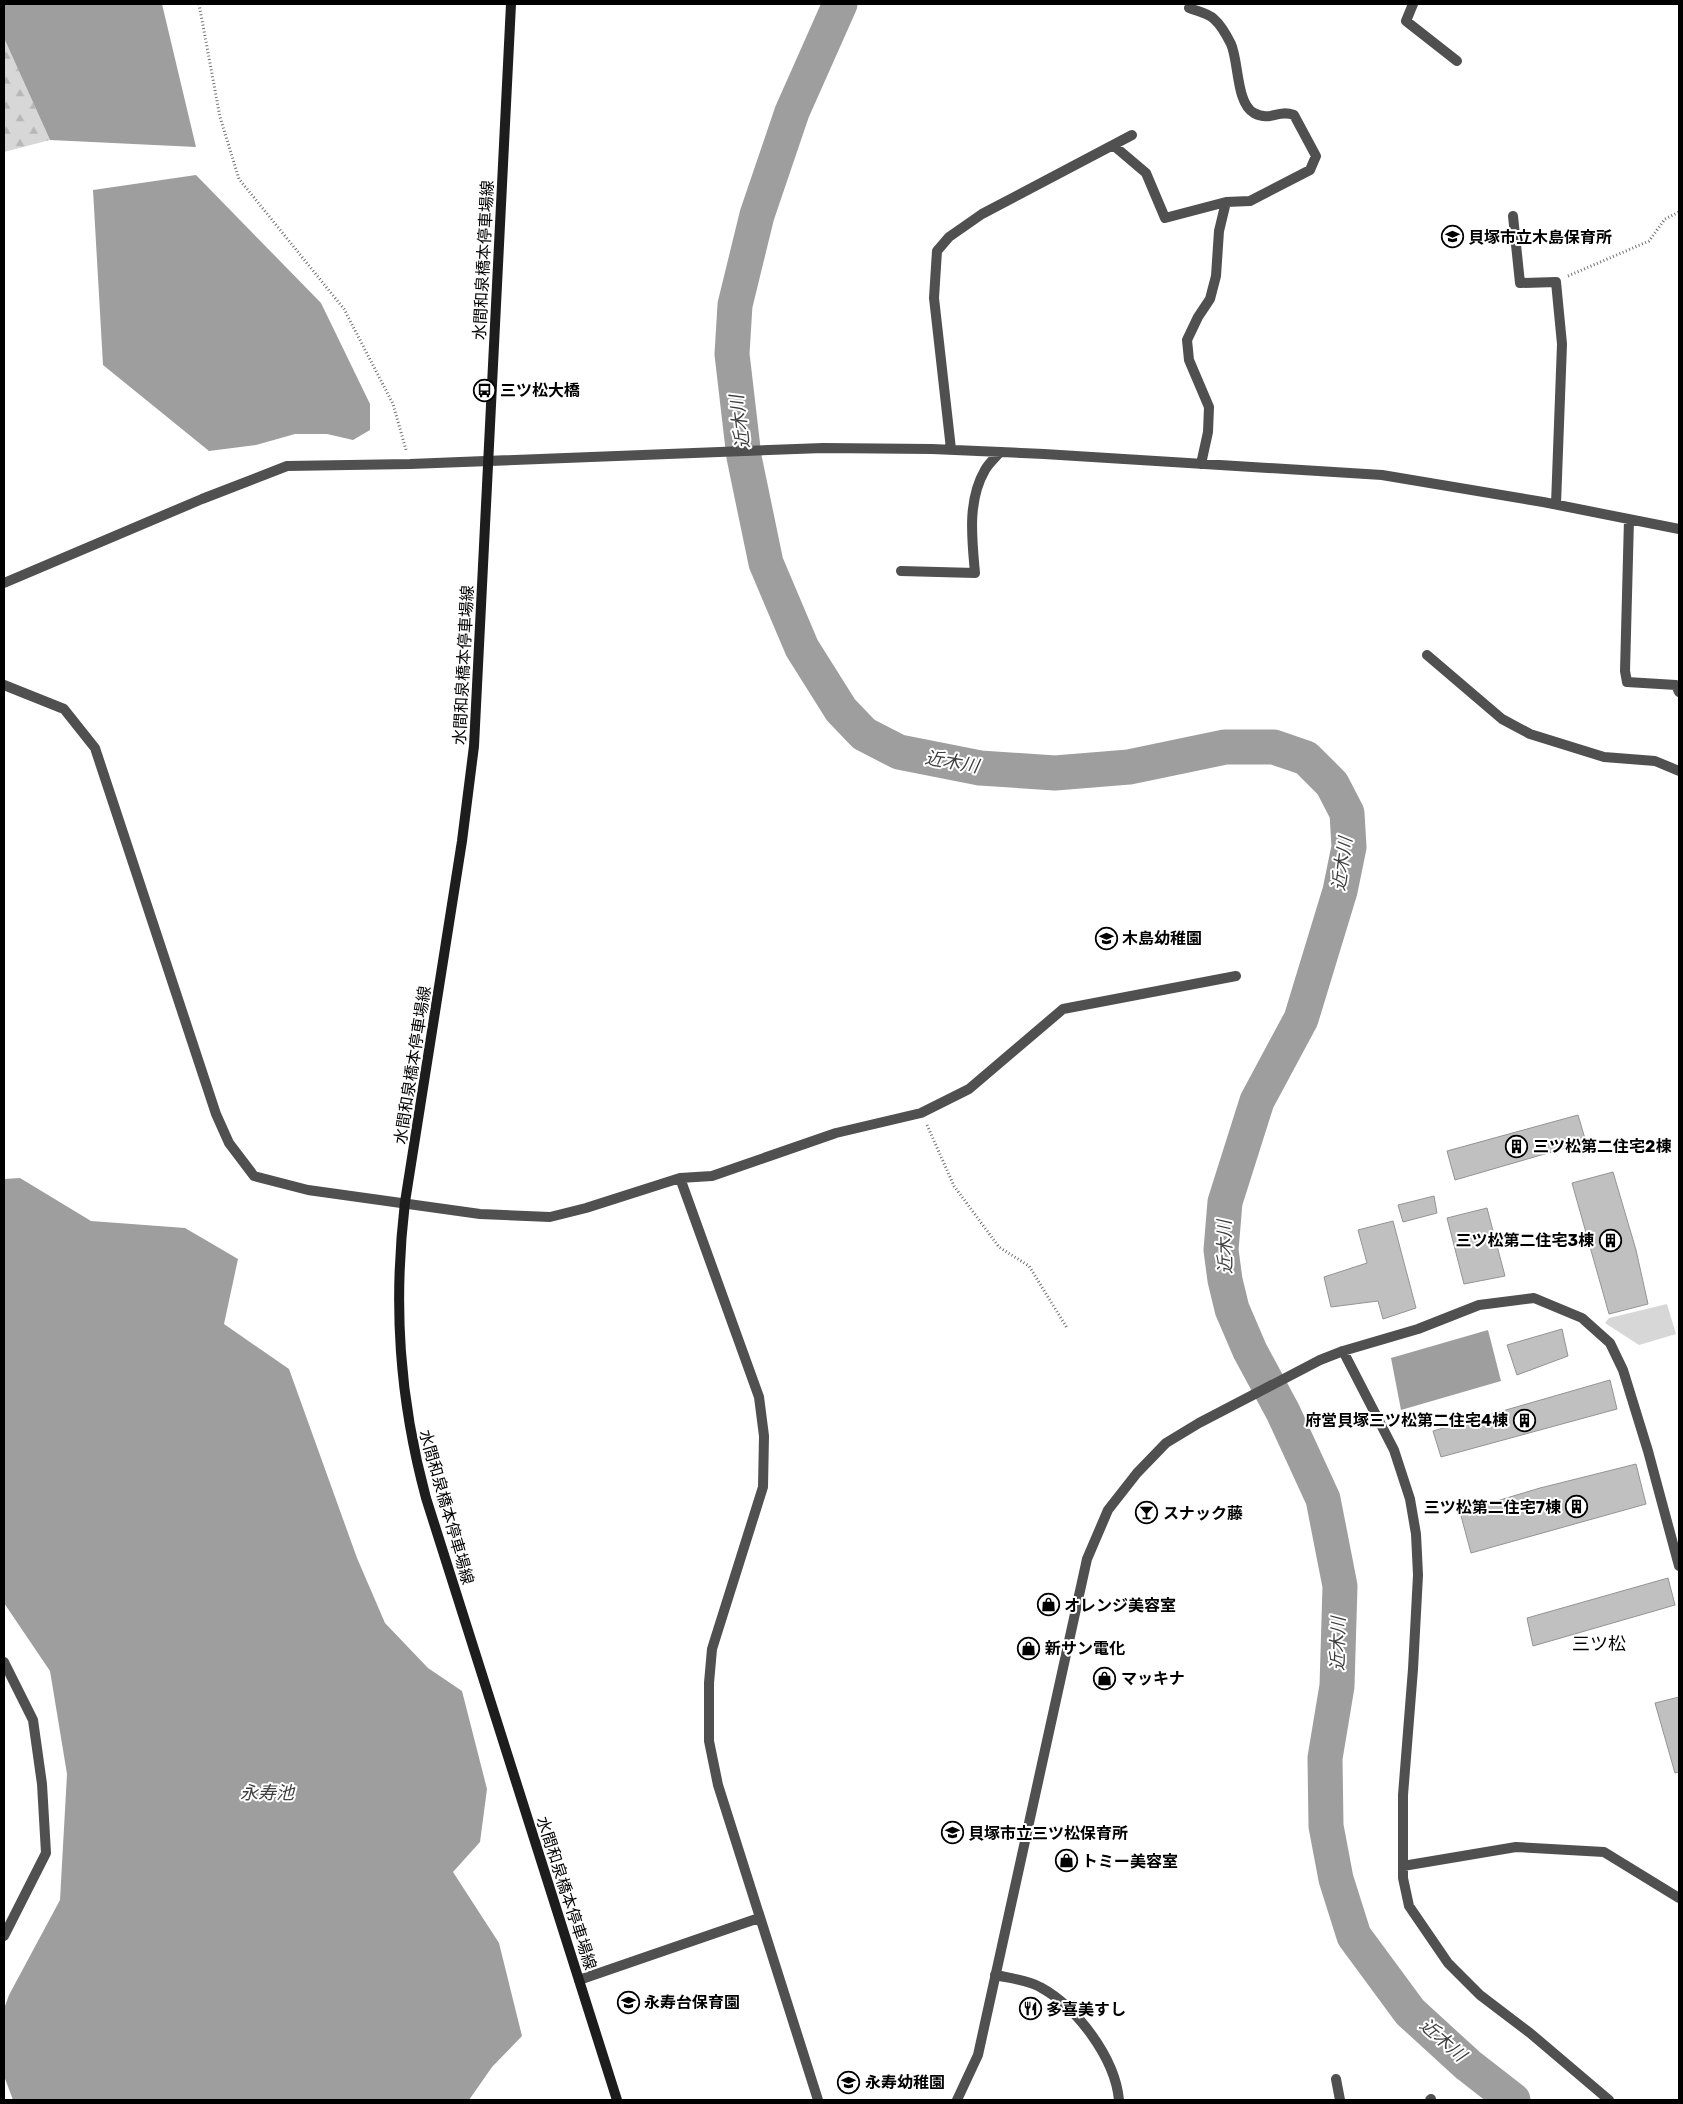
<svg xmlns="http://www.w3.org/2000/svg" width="1683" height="2104" viewBox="0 0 1683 2104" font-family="Rubik,'Noto Sans JP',sans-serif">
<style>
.forest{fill:url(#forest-firs)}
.green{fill:#d7d7d7}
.water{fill:#9e9e9e}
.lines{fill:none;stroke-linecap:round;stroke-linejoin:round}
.river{stroke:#9e9e9e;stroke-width:35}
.building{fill:#c0c0c0;stroke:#949494}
.path{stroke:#727272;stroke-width:3;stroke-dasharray:1 2.5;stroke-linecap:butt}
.pedestrian{stroke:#505050;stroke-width:10}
.minor{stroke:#505050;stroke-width:10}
.tertiary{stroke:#505050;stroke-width:10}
.secondary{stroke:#1d1d1d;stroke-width:10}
.labels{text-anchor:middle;stroke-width:4;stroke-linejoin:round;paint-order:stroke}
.poi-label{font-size:16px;font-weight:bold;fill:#000;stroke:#fff;text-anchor:start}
.street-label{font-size:16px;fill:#000;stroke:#fff}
.water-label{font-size:18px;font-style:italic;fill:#3f3f3f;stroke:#fff}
.neighbourhood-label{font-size:18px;fill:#000;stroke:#fff}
</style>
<defs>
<pattern id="forest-firs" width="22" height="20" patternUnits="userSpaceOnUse" patternTransform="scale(1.25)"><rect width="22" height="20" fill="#d7d7d7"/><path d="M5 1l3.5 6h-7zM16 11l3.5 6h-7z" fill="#b7b7b7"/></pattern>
</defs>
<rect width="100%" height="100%" fill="#fff"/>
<path class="forest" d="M 4,38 L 50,140 L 4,152 Z"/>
<path class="green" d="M 1667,1304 L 1676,1334 L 1639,1345 L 1605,1323 L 1609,1318 Z"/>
<path class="water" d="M 4,4 L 162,4 L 196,147 L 50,140 L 4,38 Z
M 196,175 L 321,303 L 370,404 L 370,430 L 353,440 L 327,434 L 295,434 L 256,445 L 209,451 L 103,365 L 93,190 Z
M 20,1178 L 91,1221 L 185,1228 L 238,1259 L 224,1324 L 289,1369 L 357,1558 L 385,1623 L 428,1668 L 462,1691 L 487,1789 L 480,1842 L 453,1872 L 499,1943 L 522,2036 L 492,2067 L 469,2100 L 13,2100 L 4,2076 L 4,2009 L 9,1995 L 60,1900 L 67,1774 L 50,1671 L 4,1603 L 4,1179 Z
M 1488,1330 L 1501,1381 L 1401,1410 L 1391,1358 Z"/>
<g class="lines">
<path class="river" d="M 840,4 L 792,112 L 757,215 L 735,305 L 732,354 L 744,457 L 766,563 L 802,648 L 841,710 L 864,734 L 899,752 L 980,768 L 1055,773 L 1129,767 L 1225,747 L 1274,747 L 1306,758 L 1332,784 L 1347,813 L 1349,847 L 1340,891 L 1301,1019 L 1257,1101 L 1225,1202 L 1221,1250 L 1225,1280 L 1232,1309 L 1250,1351 L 1283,1412 L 1323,1499 L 1340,1586 L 1337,1686 L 1325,1758 L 1326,1826 L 1336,1879 L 1354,1936 L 1410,2012 L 1468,2065 L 1513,2100"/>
</g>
<path class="building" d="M 1578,1115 L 1586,1142 L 1455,1180 L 1447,1151 Z
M 1613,1172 L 1636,1250 L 1648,1304 L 1609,1314 L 1572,1183 Z
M 1434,1196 L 1437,1213 L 1403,1222 L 1398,1205 Z
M 1487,1208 L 1505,1276 L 1464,1284 L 1447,1218 Z
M 1393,1221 L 1416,1308 L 1383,1319 L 1378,1301 L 1331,1307 L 1324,1277 L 1367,1263 L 1358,1230 Z
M 1562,1329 L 1568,1356 L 1517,1375 L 1507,1345 Z
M 1610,1380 L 1617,1409 L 1441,1457 L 1433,1431 Z
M 1636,1464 L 1646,1504 L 1471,1553 L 1460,1512 L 1540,1488 Z
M 1668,1578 L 1675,1605 L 1533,1646 L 1527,1618 Z
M 1679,1697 L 1679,1772 L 1675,1773 L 1655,1703 Z"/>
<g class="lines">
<path class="path" d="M 199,4 L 220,117 L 239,179 L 344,309 L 393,404 L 406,450
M 1568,276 L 1649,241 L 1665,219 L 1679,212
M 927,1125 L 954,1186 L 999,1247 L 1029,1266 L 1067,1328"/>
<path class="pedestrian" d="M 4,1662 L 33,1720 L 42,1784 L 46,1853 L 4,1936"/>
<path class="minor" d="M 1413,4 L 1406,21 L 1457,61
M 1113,145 L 1146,173 L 1165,218 L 1226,202 L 1250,201 L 1310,170 L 1316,156 L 1294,115 C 1277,109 1271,122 1254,113 C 1236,103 1239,62 1231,44 C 1227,36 1221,25 1214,19 C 1208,13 1196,11 1189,8
M 1513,216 L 1520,283 L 1556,282 L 1562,344 L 1556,504
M 951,449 L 934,298 L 937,251 L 949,237 L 982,214 L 1132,135
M 1201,464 L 1208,432 L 1209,407 L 1189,360 L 1187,340 L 1198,317 L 1210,299 L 1216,276 L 1219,231 L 1226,202
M 1629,519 L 1625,671 L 1627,682 L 1676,685 L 1679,692
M 901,571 L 975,573 C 972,539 967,501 985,470 C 989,463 995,458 1000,452
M 4,583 L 202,499 L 287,466 L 410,464 L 823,448 L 932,449 L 1044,454 L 1382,475 L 1543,502 L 1679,529
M 1427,655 L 1502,719 L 1530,734 L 1604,757 L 1655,761 L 1679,771
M 4,685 L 64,709 L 95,748 L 216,1114 L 229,1143 L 254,1176 L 308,1190 L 480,1214 L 550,1217 L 586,1208 L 680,1178 L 712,1176 L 836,1133 L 921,1113 L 969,1089 L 1063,1009 L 1236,976
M 680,1178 L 759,1397 L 764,1436 L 763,1487 L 712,1649 L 709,1683 L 709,1741 L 718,1785 L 818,2100
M 1403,1866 L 1516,1847 L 1604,1852 L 1679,1898
M 995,1975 C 1009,1978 1028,1980 1040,1987 C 1077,2007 1115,2058 1119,2100
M 579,1980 L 759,1918
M 1336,2079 L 1340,2100
M 1430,2100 L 1431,2099
M 1609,2100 L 1530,2033 L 1480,1995 L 1448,1963 L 1409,1906 L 1403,1878 L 1403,1795 L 1413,1669 L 1418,1575 L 1416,1534 L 1410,1499 L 1394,1450 L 1343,1351 L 1418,1329 L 1479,1305 L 1534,1298 L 1582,1318 L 1610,1343 L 1623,1370 L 1648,1451 L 1679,1566"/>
<path class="tertiary" d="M 957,2100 L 978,2055 L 1087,1559 L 1108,1510 L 1137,1473 L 1166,1443 L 1199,1423 L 1320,1360 L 1343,1351"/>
<path class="secondary" d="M 511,4 L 474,746 L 462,841 L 405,1202 C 393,1304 399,1398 426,1498 L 617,2100"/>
</g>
<defs>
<symbol id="school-ring" viewBox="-11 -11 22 22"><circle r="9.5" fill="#fff" stroke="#000" stroke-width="1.5"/><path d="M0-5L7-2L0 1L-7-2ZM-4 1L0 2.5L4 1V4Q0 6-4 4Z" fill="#000"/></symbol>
<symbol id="bus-ring" viewBox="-11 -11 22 22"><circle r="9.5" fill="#fff" stroke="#000" stroke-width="1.5"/><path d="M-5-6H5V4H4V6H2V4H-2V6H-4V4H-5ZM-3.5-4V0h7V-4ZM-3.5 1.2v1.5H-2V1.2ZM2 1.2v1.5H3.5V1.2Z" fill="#000"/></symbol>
<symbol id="building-ring" viewBox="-11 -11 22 22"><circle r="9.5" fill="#fff" stroke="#000" stroke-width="1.5"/><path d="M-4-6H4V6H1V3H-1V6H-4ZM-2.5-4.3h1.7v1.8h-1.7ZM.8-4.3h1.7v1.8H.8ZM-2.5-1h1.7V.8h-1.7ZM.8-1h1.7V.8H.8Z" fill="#000"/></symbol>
<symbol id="bar-ring" viewBox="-11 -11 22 22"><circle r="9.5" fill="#fff" stroke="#000" stroke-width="1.5"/><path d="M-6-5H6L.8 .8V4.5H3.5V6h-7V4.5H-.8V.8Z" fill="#000"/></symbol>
<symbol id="shop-ring" viewBox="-11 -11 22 22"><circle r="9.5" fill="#fff" stroke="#000" stroke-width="1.5"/><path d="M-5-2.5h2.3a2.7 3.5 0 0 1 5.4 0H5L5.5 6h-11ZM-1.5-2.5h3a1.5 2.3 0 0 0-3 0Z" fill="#000"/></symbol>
<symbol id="restaurant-ring" viewBox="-11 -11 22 22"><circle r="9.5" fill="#fff" stroke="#000" stroke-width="1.5"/><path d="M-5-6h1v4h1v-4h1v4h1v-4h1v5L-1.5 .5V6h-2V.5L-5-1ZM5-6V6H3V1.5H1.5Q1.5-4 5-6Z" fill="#000"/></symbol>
</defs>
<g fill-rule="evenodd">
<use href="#school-ring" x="1440" y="224" width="25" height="25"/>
<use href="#bus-ring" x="472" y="378" width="25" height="25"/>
<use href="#school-ring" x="1094" y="926" width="25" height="25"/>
<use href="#building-ring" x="1504" y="1134" width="25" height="25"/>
<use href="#building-ring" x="1598" y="1228" width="25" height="25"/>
<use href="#building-ring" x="1512" y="1408" width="25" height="25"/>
<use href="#building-ring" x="1564" y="1494" width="25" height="25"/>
<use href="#bar-ring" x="1134" y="1500" width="25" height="25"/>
<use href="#shop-ring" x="1036" y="1592" width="25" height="25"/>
<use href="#shop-ring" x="1016" y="1636" width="25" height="25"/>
<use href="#shop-ring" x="1092" y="1666" width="25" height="25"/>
<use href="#school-ring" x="940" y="1820" width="25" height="25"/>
<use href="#shop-ring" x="1054" y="1848" width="25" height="25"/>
<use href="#school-ring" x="616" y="1990" width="25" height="25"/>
<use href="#restaurant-ring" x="1018" y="1996" width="25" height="25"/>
<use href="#school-ring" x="836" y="2070" width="25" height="25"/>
</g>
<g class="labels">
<g class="poi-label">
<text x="1468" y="243">貝塚市立木島保育所</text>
<text x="500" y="396">三ツ松大橋</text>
<text x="1122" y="944">木島幼稚園</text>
<text x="1533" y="1152">三ツ松第二住宅2棟</text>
<text x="1594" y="1246" text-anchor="end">三ツ松第二住宅3棟</text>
<text x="1508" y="1426" text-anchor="end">府営貝塚三ツ松第二住宅4棟</text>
<text x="1561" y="1513" text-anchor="end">三ツ松第二住宅7棟</text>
<text x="1163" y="1519">スナック藤</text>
<text x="1064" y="1611">オレンジ美容室</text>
<text x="1045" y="1654">新サン電化</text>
<text x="1121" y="1684">マッキナ</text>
<text x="968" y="1839">貝塚市立三ツ松保育所</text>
<text x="1082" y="1867">トミー美容室</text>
<text x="644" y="2008">永寿台保育園</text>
<text x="1046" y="2015">多喜美すし</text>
<text x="865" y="2088">永寿幼稚園</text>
</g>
<g class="street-label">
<text transform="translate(483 260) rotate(-87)" y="6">水間和泉橋本停車場線</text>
<text transform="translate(463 665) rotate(-87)" y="6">水間和泉橋本停車場線</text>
<text transform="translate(412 1065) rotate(-81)" y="6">水間和泉橋本停車場線</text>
<text transform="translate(447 1507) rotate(74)" y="6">水間和泉橋本停車場線</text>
<text transform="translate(567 1893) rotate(72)" y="6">水間和泉橋本停車場線</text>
</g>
<g class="water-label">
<text transform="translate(740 422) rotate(-97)" y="6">近木川</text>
<text transform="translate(952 762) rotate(10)" y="6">近木川</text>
<text transform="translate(1342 864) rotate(-82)" y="6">近木川</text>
<text transform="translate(1225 1247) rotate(-91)" y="6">近木川</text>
<text transform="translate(1338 1644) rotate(-89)" y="6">近木川</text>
<text x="267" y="1799">永寿池</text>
<text transform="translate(1443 2040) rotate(41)" y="6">近木川</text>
</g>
<g class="neighbourhood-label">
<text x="1599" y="1650">三ツ松</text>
</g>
</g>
<rect width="1683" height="2104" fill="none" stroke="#000000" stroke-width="10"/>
</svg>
